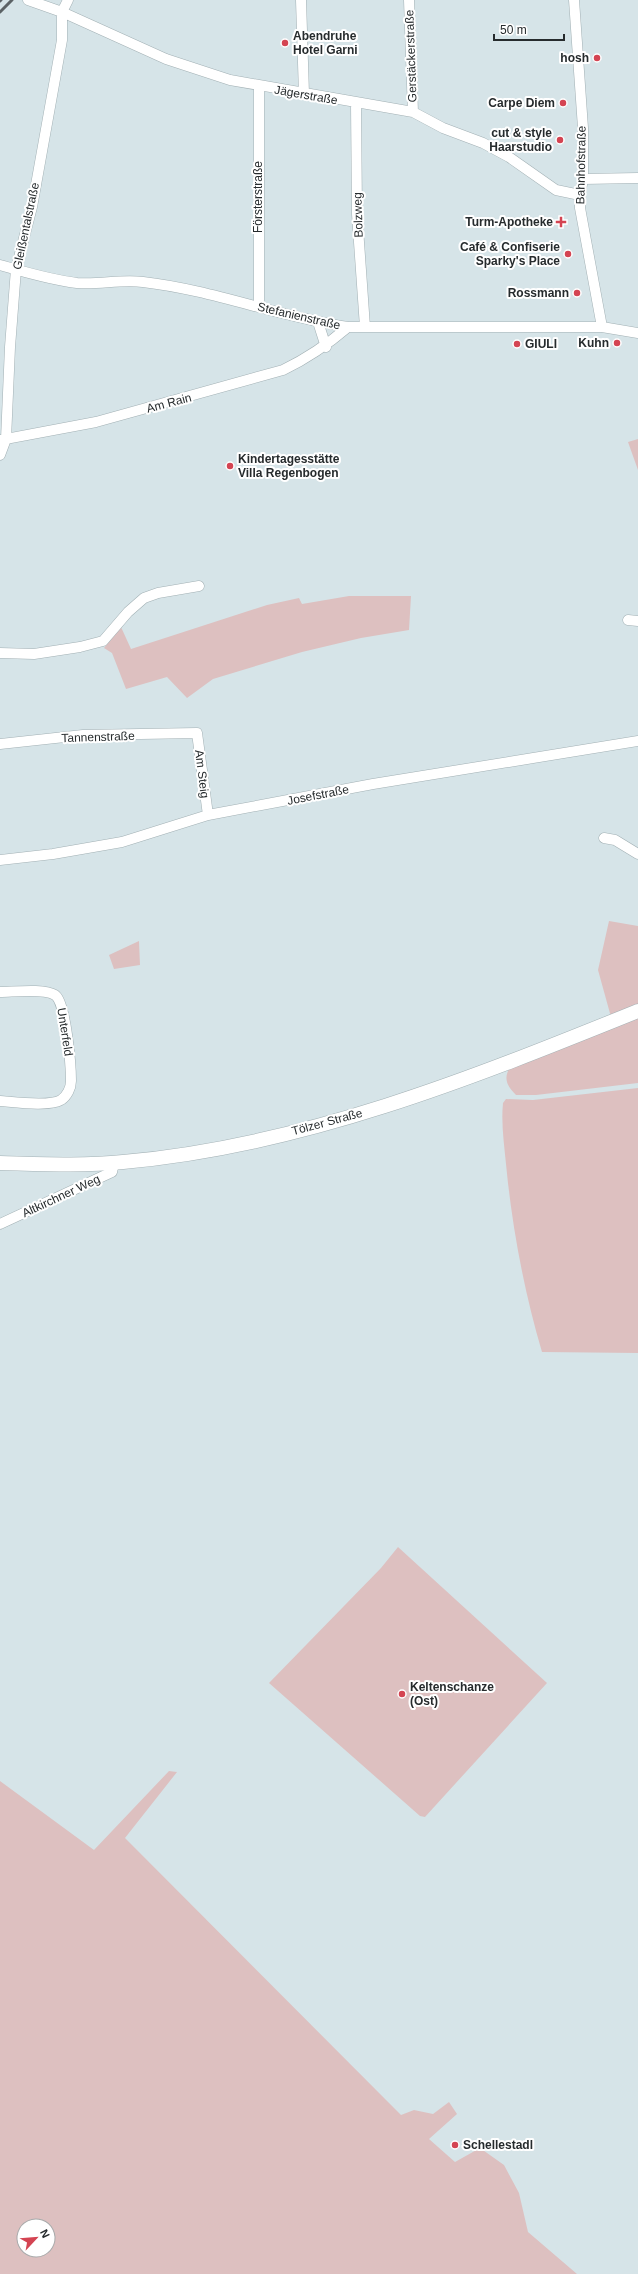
<svg xmlns="http://www.w3.org/2000/svg" width="638" height="2274" viewBox="0 0 638 2274" font-family="Helvetica,sans-serif">
<style>
.green{fill:#ddc0c0;fill-rule:evenodd}
.lines{fill:none;stroke-linecap:round;stroke-linejoin:round}
.street-casing{stroke:#a2b0b4;stroke-width:11}
.secondary-casing{stroke:#a2b0b4;stroke-width:15}
.street{stroke:#fff;stroke-width:10}
.secondary{stroke:#fff;stroke-width:14}
.rail{stroke:#5b6265;stroke-width:3}
.poi-dot{fill:#d44452;stroke:#fff;stroke-width:1.5}
.labels{text-anchor:middle;stroke-width:4;stroke-linejoin:round;paint-order:stroke}
.poi-label{font-size:12px;font-weight:bold;fill:#262b2d;stroke:#fff;text-anchor:end}
.street-label{font-size:12px;fill:#262b2d;stroke:#fff}
</style>
<rect width="100%" height="100%" fill="#d6e4e8"/>
<path class="green" d="M 638,439 L 638,470 L 628,442 Z
M 349,596 L 411,596 L 409,630 L 361,638 L 302,652 L 213,679 L 187,698 L 167,677 L 126,689 L 112,653 L 104,648 L 121,627 L 131,649 L 267,605 L 299,598 L 302,604 Z
M 609,921 L 638,926 L 638,1005 L 611,1017 L 598,970 Z
M 139,941 L 140,965 L 114,969 L 109,955 Z
M 638,1015 L 638,1083 L 536,1095 L 516,1095 C 507,1086 503,1079 510,1067 Z
M 638,1088 L 638,1353 L 542,1352 C 524,1291 512,1227 506,1164 C 504,1143 501,1123 503,1103 L 506,1099 L 533,1100 Z
M 398,1547 L 547,1683 L 425,1817 L 420,1816 L 269,1683 L 381,1568 Z
M 169,1771 L 177,1772 L 125,1838 L 401,2115 L 414,2110 L 433,2114 L 449,2102 L 457,2114 L 429,2139 L 455,2162 L 480,2148 L 504,2165 L 519,2193 L 528,2232 L 577,2274 L 0,2274 L 0,1781 L 94,1850 ZM 24,2226 L 48,2226 L 48,2250 L 24,2250 Z"/>
<g class="lines">
<defs>
<path id="street" d="M 28,0 L 62,12 L 166,59 L 230,80 L 413,112 L 443,128 L 483,143 L 509,157 L 556,190 L 580,195
M 301,0 L 304,94
M 409,0 L 413,112
M 574,0 L 583,128 L 583,179 L 580,195 L 580,208 L 602,327
M 356,104 L 357,214 L 365,327
M 583,179 L 638,178
M 0,265 C 25,272 51,280 77,283 C 99,285 121,279 143,282 C 213,290 279,317 348,327 L 602,327 L 638,333
M 259,307 L 259,86
M 318,322 L 326,347
M 0,440 L 96,422 L 283,370 C 308,358 327,345 348,327
M 0,455 L 6,439 L 10,347 L 16,269 L 32,207 L 62,40 L 62,12 L 68,0
M 628,620 L 638,621
M 0,653 L 34,654 L 80,647 L 103,641 L 128,612 L 144,598 L 158,593 L 199,586
M 0,744 L 83,735 L 197,733 L 208,815
M 604,838 L 615,840 L 638,854
M 0,860 L 53,854 L 122,842 L 208,815 L 373,784 L 638,741
M 0,992 C 13,992 44,988 55,995 C 66,1002 71,1067 71,1081 C 71,1088 67,1096 61,1100 C 49,1107 14,1102 0,1101
M 0,1224 L 112,1172 L 114,1163"/>
<path id="secondary" d="M 0,1163 C 41,1164 83,1166 123,1162 C 304,1146 472,1078 638,1011"/>
</defs>
<use href="#street" class="street-casing"/>
<use href="#secondary" class="secondary-casing"/>
<use href="#street" class="street"/>
<use href="#secondary" class="secondary"/>
<path class="rail" d="M 0,1 L 1,0
M 0,12 L 12,0"/>
</g>
<g class="poi-dot">
<circle cx="285" cy="43" r="4"/>
<circle cx="597" cy="58" r="4"/>
<circle cx="563" cy="103" r="4"/>
<circle cx="560" cy="140" r="4"/>
<path d="M559 216h4v4h4v4h-4v4h-4v-4h-4v-4h4z"/>
<circle cx="568" cy="254" r="4"/>
<circle cx="577" cy="293" r="4"/>
<circle cx="617" cy="343" r="4"/>
<circle cx="517" cy="344" r="4"/>
<circle cx="230" cy="466" r="4"/>
<circle cx="402" cy="1694" r="4"/>
<circle cx="455" cy="2145" r="4"/>
</g>
<g class="labels">
<g class="poi-label">
<text x="293" y="40" text-anchor="start">Abendruhe<tspan x="293" dy="14">Hotel Garni</tspan></text>
<text x="589" y="62">hosh</text>
<text x="555" y="107">Carpe Diem</text>
<text x="552" y="137">cut &amp; style<tspan x="552" dy="14">Haarstudio</tspan></text>
<text x="553" y="226">Turm-Apotheke</text>
<text x="560" y="251">Café &amp; Confiserie<tspan x="560" dy="14">Sparky's Place</tspan></text>
<text x="569" y="297">Rossmann</text>
<text x="609" y="347">Kuhn</text>
<text x="525" y="348" text-anchor="start">GIULI</text>
<text x="238" y="463" text-anchor="start">Kindertagesstätte<tspan x="238" dy="14">Villa Regenbogen</tspan></text>
<text x="410" y="1691" text-anchor="start">Keltenschanze<tspan x="410" dy="14">(Ost)</tspan></text>
<text x="463" y="2149" text-anchor="start">Schellestadl</text>
</g>
<g class="street-label">
<text transform="translate(411 56) rotate(-92)" y="4">Gerstäckerstraße</text>
<text transform="translate(306 95) rotate(10)" y="4">Jägerstraße</text>
<text transform="translate(581 165) rotate(-89)" y="4">Bahnhofstraße</text>
<text transform="translate(258 197) rotate(-90)" y="4">Försterstraße</text>
<text transform="translate(358 215) rotate(-92)" y="4">Bolzweg</text>
<text transform="translate(26 226) rotate(-78)" y="4">Gleißentalstraße</text>
<text transform="translate(299 316) rotate(13)" y="4">Stefanienstraße</text>
<text transform="translate(169 403) rotate(-15)" y="4">Am Rain</text>
<text transform="translate(98 737) rotate(-2)" y="4">Tannenstraße</text>
<text transform="translate(202 774) rotate(83)" y="4">Am Steig</text>
<text transform="translate(318 795) rotate(-11)" y="4">Josefstraße</text>
<text transform="translate(65 1032) rotate(81)" y="4">Unterfeld</text>
<text transform="translate(327 1122) rotate(-15)" y="4">Tölzer Straße</text>
<text transform="translate(61 1196) rotate(-25)" y="4">Altkirchner Weg</text>
</g>
</g>
<g transform="translate(36 2238) rotate(64)"><circle r="19" fill="#ffffff" stroke="#a8aaab"/>
<path d="M0-3L7 15L0 10L-7 15Z" fill="#d44452"/>
<text y="-6" font-size="11" font-weight="bold" text-anchor="middle" fill="#262b2d">N</text>
</g>
<path d="M494 34v6h70v-6" fill="none" stroke="#262b2d" stroke-width="2"/>
<text x="500" y="34" font-size="12" fill="#262b2d" stroke="#ffffff" stroke-width="3" paint-order="stroke">50 m</text>
</svg>
